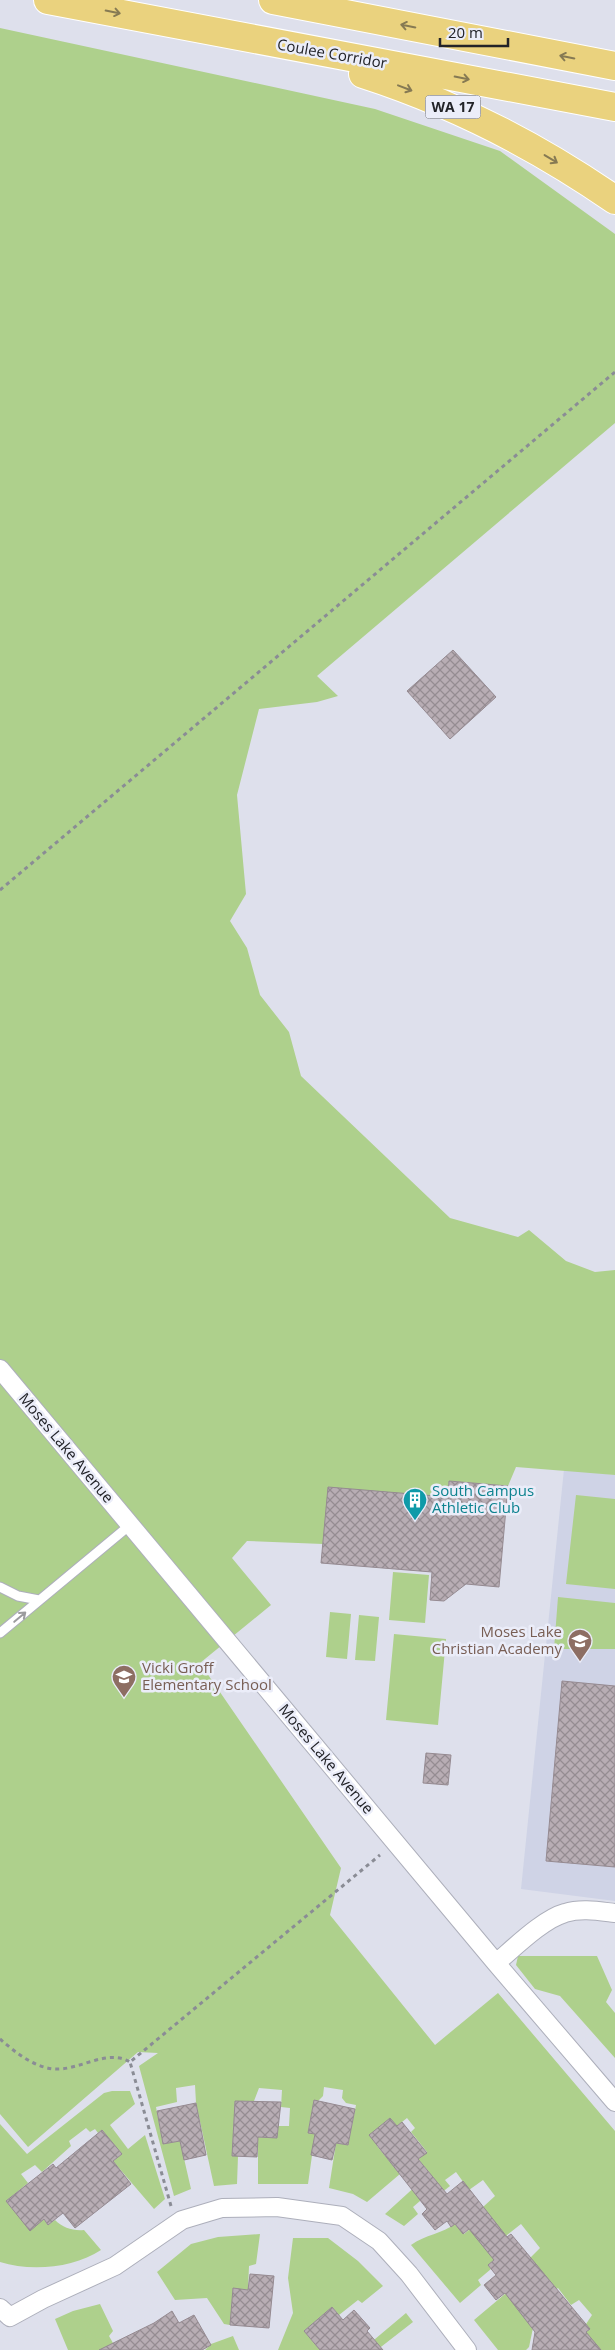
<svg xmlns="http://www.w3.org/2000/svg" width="615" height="2350" viewBox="0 0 615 2350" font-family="'Open Sans',sans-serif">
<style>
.built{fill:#cfd3e6}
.grass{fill:#aed08c}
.building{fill:url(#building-cross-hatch);stroke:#958a91}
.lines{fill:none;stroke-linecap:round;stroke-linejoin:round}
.service-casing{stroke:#adafbb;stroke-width:11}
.minor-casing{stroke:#adafbb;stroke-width:20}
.trunk-casing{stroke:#fff;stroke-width:30}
.path{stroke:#8a8c95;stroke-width:3;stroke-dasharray:4 4;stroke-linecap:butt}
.service{stroke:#fff;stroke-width:9}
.minor{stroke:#fff;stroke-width:18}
.trunk{stroke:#ead27e;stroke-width:28}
.oneway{stroke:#867a53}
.oneway2{stroke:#9c9c9e}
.labels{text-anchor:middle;stroke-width:5;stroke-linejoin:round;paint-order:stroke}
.shield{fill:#ebedf9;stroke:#5e6067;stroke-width:1}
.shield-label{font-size:14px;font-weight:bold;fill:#222328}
.street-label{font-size:15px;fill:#222328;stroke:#ebedf9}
.culture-label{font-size:15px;fill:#0d838f;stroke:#ebedf9;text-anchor:start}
.education-label{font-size:15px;fill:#785e54;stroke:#ebedf9;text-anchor:end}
</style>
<defs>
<pattern id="building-cross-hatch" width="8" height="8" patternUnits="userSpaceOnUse" patternTransform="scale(1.25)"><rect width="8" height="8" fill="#b8adb4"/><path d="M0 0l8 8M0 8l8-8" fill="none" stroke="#958c92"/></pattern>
</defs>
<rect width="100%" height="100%" fill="#dee0ec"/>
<path class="built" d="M 564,1469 L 615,1475 L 615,1901 L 521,1889 Z"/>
<path class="grass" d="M 0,28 L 375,109 L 500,151 L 615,234 L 615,423 L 317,676 L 338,696 L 317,702 L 259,709 L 237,795 L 246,894 L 230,921 L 247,948 L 260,995 L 289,1032 L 301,1076 L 450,1218 L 518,1237 L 529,1230 L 566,1261 L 595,1272 L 615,1270 L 615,1475 L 516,1467 L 508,1486 L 449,1481 L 448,1497 L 323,1544 L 247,1541 L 232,1558 L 271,1605 L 200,1663 L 341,1868 L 330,1915 L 435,2045 L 498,1993 L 615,2131 L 615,2350 L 563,2350 L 590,2329 L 586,2324 L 592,2315 L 579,2300 L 571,2305 L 558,2288 L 523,2316 L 533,2328 L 529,2347 L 526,2350 L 498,2350 L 474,2320 L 537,2267 L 530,2258 L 540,2248 L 521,2224 L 507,2235 L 494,2260 L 488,2265 L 491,2269 L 478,2280 L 481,2285 L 460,2303 L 411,2245 C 425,2235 443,2233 455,2224 L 464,2234 L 488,2214 L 483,2207 L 495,2196 L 483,2180 L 469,2190 L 456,2172 L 445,2180 L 450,2186 L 431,2201 L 427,2195 L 413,2207 L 418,2214 L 404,2226 L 385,2214 L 430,2173 L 418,2159 L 427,2152 L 411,2132 L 415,2128 L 407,2118 L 397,2126 L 390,2118 L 380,2126 L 388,2136 L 377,2146 L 400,2174 L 367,2202 L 353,2194 L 329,2188 L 336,2143 L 348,2145 L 356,2105 L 346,2103 L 342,2098 L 343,2090 L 324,2087 L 323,2096 L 318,2101 L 314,2101 L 308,2132 L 315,2134 L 308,2184 L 258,2184 L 258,2137 L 277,2138 L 278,2126 L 289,2126 L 290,2108 L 281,2107 L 282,2090 L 259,2088 L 254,2101 L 235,2101 L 232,2156 L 238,2156 L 237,2184 L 214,2186 L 196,2103 L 195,2085 L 176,2088 L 177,2102 L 156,2107 L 163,2144 L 180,2141 L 191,2189 L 174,2196 L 139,2066 L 158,2053 L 138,2052 L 28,2147 L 0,2114 Z
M 576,1495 L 615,1499 L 615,1589 L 566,1584 Z
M 393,1572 L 429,1575 L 425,1623 L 389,1620 Z
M 558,1597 L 615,1603 L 615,1649 L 554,1649 Z
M 330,1612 L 351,1614 L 347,1659 L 326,1657 Z
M 359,1615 L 379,1617 L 375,1661 L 355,1660 Z
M 394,1634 L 446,1639 L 438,1725 L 386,1720 Z
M 518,1956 L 597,1956 L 612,1990 L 606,2002 L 615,2013 L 615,2058 L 560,1996 L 535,1989 L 516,1965 Z
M 112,2091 L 130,2091 L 135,2104 L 110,2125 L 128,2149 L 145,2135 L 165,2199 L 154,2209 L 113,2161 L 122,2154 L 102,2130 L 98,2133 L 95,2129 L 90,2132 L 86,2128 L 69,2141 L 71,2146 L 42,2172 L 35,2165 L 21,2174 L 28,2183 L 6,2201 L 30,2230 L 44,2219 L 48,2225 L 55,2220 C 63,2228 73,2231 84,2230 L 101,2250 C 74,2268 31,2272 0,2262 L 0,2124 L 27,2154 L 104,2093 Z
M 260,2234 L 256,2264 L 249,2266 L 248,2290 L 233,2289 L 230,2325 L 224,2324 L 207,2298 L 175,2300 L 157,2272 L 191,2244 L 218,2237 Z
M 293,2238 L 328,2238 L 358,2261 L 383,2286 L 362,2303 L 358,2300 L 339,2315 L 332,2307 L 304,2331 L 320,2350 L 278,2350 L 293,2313 L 288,2278 Z
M 100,2304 L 113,2331 L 109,2336 L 117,2350 L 68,2350 L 55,2319 L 73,2311 Z
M 406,2313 L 413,2322 L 377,2350 L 362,2350 Z
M 233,2336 L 239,2350 L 205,2350 L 211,2344 Z"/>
<path class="building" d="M 453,650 L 496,697 L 450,739 L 407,691 Z
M 449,1481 L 508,1486 L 499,1587 L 466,1584 L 444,1601 L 430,1600 L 432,1572 L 321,1563 L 328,1487 L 448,1497 Z
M 562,1681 L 615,1686 L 615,1867 L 546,1861 Z
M 426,1753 L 451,1755 L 448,1785 L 423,1783 Z
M 314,2100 L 355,2109 L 348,2145 L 336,2143 L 332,2160 L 311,2155 L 315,2134 L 308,2133 Z
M 235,2101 L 281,2102 L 277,2138 L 258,2137 L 257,2157 L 232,2156 Z
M 196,2103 L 206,2155 L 184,2160 L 180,2141 L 163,2144 L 157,2111 Z
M 390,2118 L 397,2126 L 402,2122 L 427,2153 L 418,2159 L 447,2194 L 463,2181 L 507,2237 L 511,2234 L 590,2329 L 586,2332 L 601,2350 L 532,2350 L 535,2332 L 505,2293 L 496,2300 L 484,2285 L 496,2275 L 488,2265 L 494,2260 L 469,2229 L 463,2234 L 455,2224 L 451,2227 L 447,2221 L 435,2230 L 422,2214 L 427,2209 L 369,2135 Z
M 102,2130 L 122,2154 L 113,2161 L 131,2184 L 75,2228 L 63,2213 L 48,2225 L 44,2219 L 30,2231 L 6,2201 L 53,2164 L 56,2168 Z
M 250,2274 L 274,2276 L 269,2328 L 230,2325 L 233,2288 L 248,2290 Z
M 332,2307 L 343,2320 L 354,2310 L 370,2328 L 367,2331 L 383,2350 L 320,2350 L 304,2331 Z
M 172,2311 L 179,2323 L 194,2315 L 211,2345 L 202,2350 L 99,2350 L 154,2323 Z"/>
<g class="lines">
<defs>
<path id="service" d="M 0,1587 L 18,1596 L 39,1600
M 0,1633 L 130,1525"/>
<path id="minor" d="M 0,1369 L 496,1963 L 615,2102
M 496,1963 C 514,1948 543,1919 565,1913 C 581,1908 598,1911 615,1913
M 0,2308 L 10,2317 L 43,2299 L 115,2266 L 182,2220 L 222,2208 L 277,2207 L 342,2216 L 379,2241 L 409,2274 L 467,2350"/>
<path id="trunk" d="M 48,0 L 615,107
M 273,0 L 615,66
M 363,74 C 453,103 537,146 615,200"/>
</defs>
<use href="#service" class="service-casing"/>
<use href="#minor" class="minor-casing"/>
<use href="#trunk" class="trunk-casing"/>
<path class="path" d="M 0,890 L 615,372
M 0,2039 C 15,2052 33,2067 54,2069 C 79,2071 107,2048 130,2062
M 171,2206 L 130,2062 L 380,1855"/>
<use href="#service" class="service"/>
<use href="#minor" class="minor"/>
<use href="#trunk" class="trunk"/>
</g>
<defs><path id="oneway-shaft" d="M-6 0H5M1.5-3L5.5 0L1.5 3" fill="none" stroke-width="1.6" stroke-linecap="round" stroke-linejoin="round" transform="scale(1.25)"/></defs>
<g class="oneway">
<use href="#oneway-shaft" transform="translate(113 12) rotate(11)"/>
<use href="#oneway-shaft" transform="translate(408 26) rotate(-169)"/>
<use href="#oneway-shaft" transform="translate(567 57) rotate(-169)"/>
<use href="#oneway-shaft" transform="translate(462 78) rotate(11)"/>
<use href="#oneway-shaft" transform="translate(405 88) rotate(21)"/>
<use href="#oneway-shaft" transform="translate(551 159) rotate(31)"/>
</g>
<use class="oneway2" href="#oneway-shaft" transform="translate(20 1617) rotate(-40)"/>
<defs>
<symbol id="building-pin" viewBox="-11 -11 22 30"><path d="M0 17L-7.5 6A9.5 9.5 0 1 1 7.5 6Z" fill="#0f9aa8" stroke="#ebedf9"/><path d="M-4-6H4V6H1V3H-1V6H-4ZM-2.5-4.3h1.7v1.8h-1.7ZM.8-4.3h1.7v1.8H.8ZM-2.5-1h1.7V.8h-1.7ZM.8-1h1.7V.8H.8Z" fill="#fff"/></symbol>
<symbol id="school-pin" viewBox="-11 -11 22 30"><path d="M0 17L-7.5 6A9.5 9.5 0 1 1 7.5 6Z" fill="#8d6e63" stroke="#ebedf9"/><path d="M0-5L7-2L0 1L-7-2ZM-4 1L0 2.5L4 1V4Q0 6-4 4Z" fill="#fff"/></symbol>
</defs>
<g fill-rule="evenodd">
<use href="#building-pin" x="401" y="1486" width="28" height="38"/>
<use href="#school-pin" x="566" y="1627" width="28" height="38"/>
<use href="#school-pin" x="110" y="1663" width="28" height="38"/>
</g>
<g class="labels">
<rect class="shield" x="425.5" y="95.5" width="55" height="23" rx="4"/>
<g class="shield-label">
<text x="453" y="112">WA 17</text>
</g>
<g class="street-label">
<text transform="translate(332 54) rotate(10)" y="5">Coulee Corridor</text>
<text transform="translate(66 1448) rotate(50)" y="5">Moses Lake Avenue</text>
<text transform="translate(326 1759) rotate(50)" y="5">Moses Lake Avenue</text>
</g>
<g class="culture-label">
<text x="432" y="1496">South Campus<tspan x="432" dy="17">Athletic Club</tspan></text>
</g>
<g class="education-label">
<text x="562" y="1637">Moses Lake<tspan x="562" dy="17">Christian Academy</tspan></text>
<text x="142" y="1673" text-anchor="start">Vicki Groff<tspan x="142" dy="17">Elementary School</tspan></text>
</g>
</g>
<path d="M440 38v8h68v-8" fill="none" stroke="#222328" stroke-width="2.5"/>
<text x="448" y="38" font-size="15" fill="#222328" stroke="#ebedf9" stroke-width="4" paint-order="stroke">20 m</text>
</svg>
